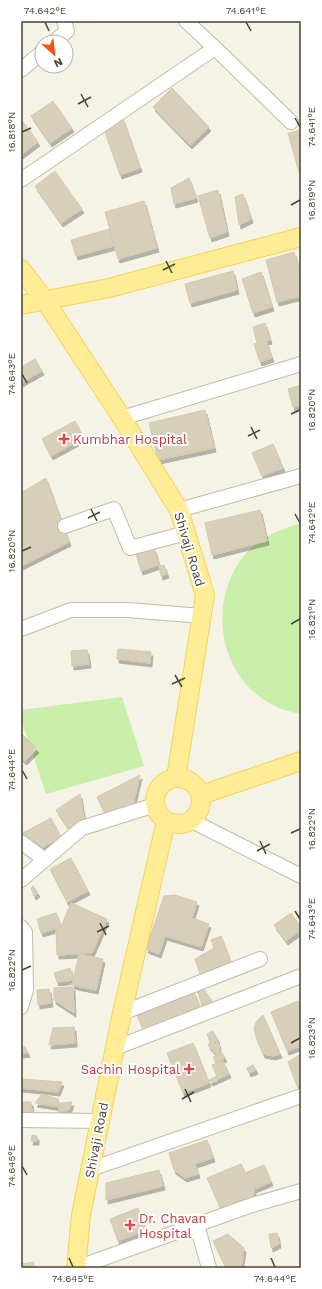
<svg xmlns="http://www.w3.org/2000/svg" width="322" height="1289" viewBox="0 0 322 1289" font-family="'Work Sans',sans-serif">
<style>
.green{fill:#c8eeaa}
.building{fill:#d8cfba;stroke:#d4c9ac;filter:url(#shadow)}
.lines{fill:none;stroke-linecap:round;stroke-linejoin:round}
.minor-casing{stroke:#c2bba7;stroke-width:16}
.major-casing{stroke:#f2d457;stroke-width:20}
.minor{stroke:#fff;stroke-width:14}
.major{stroke:#ffec95;stroke-width:18}
.ticks{fill:none;stroke:#494334;stroke-width:1.5}
.health-dot{fill:#e0444e;stroke:#fff;stroke-width:1.5}
.labels{text-anchor:middle;stroke-width:4;stroke-linejoin:round;paint-order:stroke}
.health-label{font-size:13px;fill:#be3a42;stroke:#fff;text-anchor:start}
.street-label{font-size:13px;fill:#494334;stroke:#fff}
.neatline{fill:none;stroke:#494334;stroke-width:1.5}
.ticks-label{font-size:10px;text-anchor:middle;fill:#494334}
</style>
<defs>
<filter id="shadow"><feDropShadow dx="2" dy="4" stdDeviation="0" flood-color="#0004"/></filter>
</defs>
<rect width="100%" height="100%" fill="#f5f2e6"/>
<path class="green" d="M 301,523 L 301,714 C 224,702 198,607 248,551 C 262,536 282,529 301,523 Z
M 122,697 L 144,766 L 46,794 L 21,719 L 21,710 Z"/>
<path class="building" d="M 172,88 L 209,127 L 190,145 L 153,107 Z
M 53,101 L 72,128 L 50,143 L 31,116 Z
M 21,119 L 38,142 L 21,155 Z
M 123,119 L 140,168 L 120,175 L 103,126 Z
M 301,130 L 301,179 L 288,133 Z
M 55,171 L 82,209 L 61,223 L 35,186 Z
M 189,178 L 196,198 L 174,204 L 171,188 Z
M 218,190 L 227,232 L 210,238 L 198,196 Z
M 243,194 L 251,219 L 239,225 L 235,197 Z
M 144,201 L 157,248 L 118,259 L 105,212 Z
M 109,229 L 114,246 L 76,256 L 71,240 Z
M 294,252 L 301,277 L 301,296 L 277,302 L 266,260 Z
M 233,271 L 237,290 L 190,303 L 185,284 Z
M 261,272 L 272,307 L 253,313 L 242,279 Z
M 265,323 L 270,340 L 266,341 L 272,358 L 260,362 L 254,344 L 257,343 L 253,327 Z
M 35,359 L 42,371 L 21,383 L 21,367 Z
M 301,385 L 301,405 L 293,407 L 288,389 Z
M 205,410 L 214,448 L 158,460 L 149,423 Z
M 75,421 L 84,438 L 51,456 L 42,439 Z
M 273,444 L 283,468 L 262,476 L 252,453 Z
M 46,478 L 69,542 L 21,566 L 21,493 Z
M 260,510 L 267,541 L 212,555 L 205,523 Z
M 154,548 L 159,565 L 141,571 L 136,554 Z
M 164,565 L 167,574 L 161,576 L 159,566 Z
M 118,649 L 151,652 L 150,663 L 117,659 Z
M 87,650 L 89,664 L 72,666 L 71,651 Z
M 21,733 L 37,749 L 25,761 L 21,758 Z
M 140,775 L 133,805 L 107,818 L 97,797 Z
M 80,794 L 84,819 L 69,829 L 56,810 Z
M 51,818 L 61,837 L 43,847 L 21,834 Z
M 71,858 L 88,891 L 67,902 L 50,869 Z
M 33,886 L 38,893 L 34,896 L 31,888 Z
M 175,895 L 197,902 L 192,918 L 209,924 L 201,947 L 165,936 L 159,954 L 146,949 L 164,896 Z
M 71,903 L 107,919 L 92,953 L 57,955 L 56,930 L 61,927 Z
M 56,913 L 61,927 L 41,933 L 37,919 Z
M 291,913 L 301,927 L 301,930 L 286,941 L 274,925 Z
M 221,936 L 231,963 L 200,974 L 195,959 L 214,948 L 211,940 Z
M 79,954 L 103,959 L 96,990 L 72,985 Z
M 70,968 L 74,980 L 57,982 L 54,973 Z
M 73,987 L 74,1013 L 54,1000 L 54,988 Z
M 203,988 L 214,1004 L 203,1008 L 197,990 Z
M 49,989 L 51,1003 L 38,1005 L 37,990 Z
M 194,992 L 201,1010 L 144,1032 L 137,1015 Z
M 298,1001 L 301,1009 L 301,1046 L 287,1051 L 271,1012 Z
M 263,1015 L 280,1054 L 273,1056 L 263,1054 L 257,1040 L 254,1029 L 256,1022 Z
M 74,1027 L 75,1043 L 49,1045 L 53,1028 Z
M 213,1031 L 218,1040 L 214,1042 L 215,1044 L 218,1042 L 220,1054 L 222,1053 L 225,1058 L 216,1062 L 213,1057 L 217,1055 L 208,1045 L 210,1042 L 207,1034 Z
M 193,1043 L 209,1083 L 183,1093 L 167,1053 Z
M 21,1047 L 25,1047 L 28,1053 L 21,1054 Z
M 301,1054 L 301,1085 L 297,1086 L 288,1062 Z
M 223,1061 L 229,1074 L 211,1082 L 209,1080 L 217,1076 L 212,1065 Z
M 253,1065 L 256,1070 L 249,1073 L 247,1068 Z
M 21,1079 L 62,1082 L 58,1092 L 21,1088 Z
M 42,1094 L 58,1099 L 60,1107 L 35,1103 Z
M 21,1102 L 31,1102 L 32,1113 L 21,1114 Z
M 72,1102 L 69,1110 L 58,1113 L 61,1103 Z
M 32,1135 L 37,1136 L 37,1141 L 31,1141 Z
M 207,1140 L 213,1158 L 195,1164 L 198,1174 L 185,1178 L 174,1170 L 169,1153 Z
M 241,1164 L 245,1173 L 264,1165 L 271,1182 L 254,1189 L 253,1199 L 222,1212 L 207,1178 Z
M 159,1170 L 163,1186 L 106,1200 L 106,1183 Z
M 138,1208 L 146,1230 L 118,1241 L 110,1219 Z
M 277,1233 L 279,1244 L 271,1248 L 269,1234 Z
M 228,1234 L 244,1248 L 241,1268 L 226,1268 L 213,1241 Z
M 34,1262 L 33,1268 L 21,1268 L 21,1264 Z"/>
<g class="lines">
<defs>
<path id="minor" d="M 54,42 L 67,31 L 64,21
M 215,48 L 291,122
M 21,70 L 42,52
M 21,180 L 215,48 L 186,21
M 122,418 L 301,364
M 179,510 L 301,476
M 65,526 L 114,509 L 130,548 L 186,533
M 21,629 L 71,610 L 128,610 L 202,616
M 190,820 L 301,876
M 21,842 L 45,860
M 21,880 L 82,828 L 155,805
M 21,927 L 25,932 L 26,990 L 21,1007
M 122,1013 L 260,959
M 115,1048 L 301,976
M 21,1120 L 101,1121
M 91,1169 L 301,1096
M 197,1225 L 209,1268
M 76,1268 L 252,1205 L 301,1191"/>
<path id="major" d="M 21,269 L 44,299 L 122,418 L 179,510 L 186,533 L 205,595 L 176,778
M 21,305 L 109,288 L 301,237
M155 801a23 23 0 1 1 46 0a23 23 0 1 1-46 0Z
M 201,795 L 301,761
M 76,1268 L 81,1215 L 122,1013 L 166,821"/>
</defs>
<use href="#minor" class="minor-casing"/>
<use href="#major" class="major-casing"/>
<use href="#minor" class="minor"/>
<use href="#major" class="major"/>
</g>
<path class="ticks" d="M 45,22 L 49,31M 246,22 L 251,31M 81,94 L 88,107M 78,104 L 91,97M 295,118 L 300,127M 22,132 L 31,128M 291,205 L 300,200M 166,261 L 172,273M 163,270 L 175,264M 22,374 L 27,383M 291,414 L 300,410M 251,427 L 257,439M 248,436 L 260,430M 91,509 L 97,521M 295,514 L 300,523M 88,518 L 100,512M 22,551 L 31,547M 291,624 L 300,619M 175,675 L 182,687M 172,684 L 185,678M 22,770 L 27,779M 291,833 L 300,829M 260,841 L 266,854M 257,851 L 270,844M 295,911 L 300,919M 100,923 L 106,935M 97,932 L 109,926M 22,970 L 31,966M 291,1043 L 300,1038M 185,1089 L 191,1102M 182,1099 L 194,1092M 22,1166 L 27,1175M 69,1258 L 73,1267M 271,1258 L 275,1267"/>
<g class="health-dot">
<path d="M62 433h4v4h4v4h-4v4h-4v-4h-4v-4h4z"/>
<path d="M187 1063h4v4h4v4h-4v4h-4v-4h-4v-4h4z"/>
<path d="M128 1219h4v4h4v4h-4v4h-4v-4h-4v-4h4z"/>
</g>
<g class="labels">
<g class="health-label">
<text x="73" y="444">Kumbhar Hospital</text>
<text x="180" y="1074" text-anchor="end">Sachin Hospital</text>
<text x="139" y="1223">Dr. Chavan<tspan x="139" dy="15">Hospital</tspan></text>
</g>
<g class="street-label">
<text transform="translate(190 549) rotate(73)" y="5">Shivaji Road</text>
<text transform="translate(96 1140) rotate(-79)" y="5">Shivaji Road</text>
</g>
</g>
<rect width="322" height="1289" fill="none" stroke="#ffffff" stroke-width="44"/>
<g transform="translate(54 54) rotate(153)"><circle r="19" fill="#ffffff" stroke="#b6b4ae"/>
<path d="M0-3L7 15L0 10L-7 15Z" fill="#ff4f13"/>
<text y="-6" font-size="11" font-weight="bold" text-anchor="middle" fill="#494334">N</text>
</g>
<rect x="22" y="22" width="278" height="1245" class="neatline"/>
<g class="ticks-label">
<text x="45" y="14">74.642°E</text>
<text x="246" y="14">74.641°E</text>
<text transform="translate(311 127) rotate(-90)" y="4">74.641°E</text>
<text transform="translate(11 132) rotate(-90)" y="4">16.818°N</text>
<text transform="translate(311 200) rotate(-90)" y="4">16.819°N</text>
<text transform="translate(11 374) rotate(-90)" y="4">74.643°E</text>
<text transform="translate(311 410) rotate(-90)" y="4">16.820°N</text>
<text transform="translate(311 523) rotate(-90)" y="4">74.642°E</text>
<text transform="translate(11 551) rotate(-90)" y="4">16.820°N</text>
<text transform="translate(311 619) rotate(-90)" y="4">16.821°N</text>
<text transform="translate(11 770) rotate(-90)" y="4">74.644°E</text>
<text transform="translate(311 829) rotate(-90)" y="4">16.822°N</text>
<text transform="translate(311 919) rotate(-90)" y="4">74.643°E</text>
<text transform="translate(11 970) rotate(-90)" y="4">16.822°N</text>
<text transform="translate(311 1038) rotate(-90)" y="4">16.823°N</text>
<text transform="translate(11 1166) rotate(-90)" y="4">74.645°E</text>
<text x="73" y="1282">74.645°E</text>
<text x="275" y="1282">74.644°E</text>
</g>
</svg>
